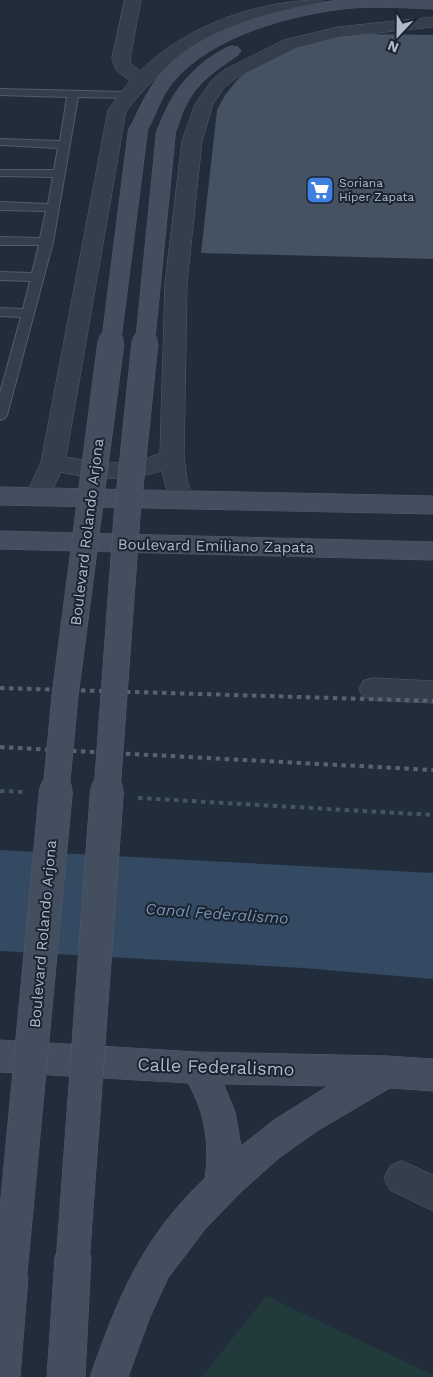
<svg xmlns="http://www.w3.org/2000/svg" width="433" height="1377" viewBox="0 0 433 1377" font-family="'Work Sans',sans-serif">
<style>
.green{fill:#233a3c}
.water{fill:#344962}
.building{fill:#445262}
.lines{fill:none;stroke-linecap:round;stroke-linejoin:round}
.service-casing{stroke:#535c69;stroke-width:2}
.minor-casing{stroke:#535c69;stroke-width:1}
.secondary-casing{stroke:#535c69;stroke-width:1}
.path{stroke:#415759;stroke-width:4;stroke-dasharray:4.5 4.5;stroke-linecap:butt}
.service{fill:#353f4b;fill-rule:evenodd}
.minor{fill:#353f4b;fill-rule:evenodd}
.secondary{fill:#434e5e;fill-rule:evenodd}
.rail{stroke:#576372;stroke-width:4;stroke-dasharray:4.5 4.5;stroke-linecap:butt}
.secondary-bridge-far2-casing{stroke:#535c69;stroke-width:20;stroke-linecap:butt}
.secondary-bridge-far1-casing{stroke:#535c69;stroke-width:27;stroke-linecap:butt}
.secondary-bridge-casing{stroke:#535c69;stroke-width:34;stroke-linecap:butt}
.secondary-bridge-far2{stroke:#434e5e;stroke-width:19}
.secondary-bridge-far1{stroke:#434e5e;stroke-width:26}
.secondary-bridge{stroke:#434e5e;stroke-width:33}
.labels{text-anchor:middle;stroke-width:4;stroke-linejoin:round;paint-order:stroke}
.far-poi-label{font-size:12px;fill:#b0b9c7;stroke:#1a2430;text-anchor:start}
.street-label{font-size:15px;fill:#b0b9c7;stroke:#1a2430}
.water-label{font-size:16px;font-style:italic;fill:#7791b0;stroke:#1a2430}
.near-street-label{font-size:18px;fill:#b0b9c7;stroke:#1a2430}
</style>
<rect width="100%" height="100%" fill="#212d3b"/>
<path class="green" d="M 266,1296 L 433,1375 L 433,1377 L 202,1377 Z"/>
<path class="water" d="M 0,850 L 433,873 L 433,979 L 303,968 L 0,951 Z"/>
<path class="building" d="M 364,34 L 433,35 L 433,259 L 201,253 L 217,110 L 225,95 L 238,79 L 255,66 L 298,45 L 342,36 Z"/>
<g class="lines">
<defs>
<path id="service" d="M 0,89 L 127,92 L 132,95 L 127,98 L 78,97 L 53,242 L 7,415 L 5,418 L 0,420 L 0,393 L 21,317 L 0,316 L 0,308 L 23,309 L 30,281 L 0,280 L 0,272 L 32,273 L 39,245 L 0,245 L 0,237 L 40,238 L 46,211 L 0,210 L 0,202 L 48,204 L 53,177 L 0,176 L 0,170 L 54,170 L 58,148 L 0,145 L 0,139 L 60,141 L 67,97 L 0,95 Z"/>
<path id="minor" d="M 125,0 L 141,0 L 130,59 L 131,64 L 140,71 C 187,25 258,0 323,0 L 319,7 C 299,12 279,14 259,19 C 202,35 163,64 126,111 L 66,457 C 98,463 130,467 160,453 L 165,283 L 182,141 L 195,104 L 212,80 L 224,70 L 284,40 L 338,27 L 433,17 L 433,27 L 338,37 L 296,48 L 236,78 L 224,88 L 213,104 L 202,141 L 187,283 L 184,457 L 187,479 L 193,500 L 190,506 L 181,509 L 172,506 L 169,500 L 162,471 C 127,481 96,480 61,472 L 46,503 L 37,506 L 28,503 L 25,497 L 41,462 L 108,110 L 130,81 L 116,70 L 112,59 Z
M 373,678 L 433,681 L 433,703 L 373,700 L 363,697 L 359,689 L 363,681 Z
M 402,1161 L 433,1175 L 433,1211 L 390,1190 L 384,1178 L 390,1166 Z"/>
<path id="secondary" d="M 338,0 L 433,0 L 433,9 C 406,8 380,6 353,8 C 296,13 212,35 174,81 C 160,96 156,117 145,134 L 138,136 L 131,134 L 129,130 C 138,111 147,90 161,73 C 199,27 281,8 338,0 Z
M 232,46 L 238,47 L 241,51 L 238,55 C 217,69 196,83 185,107 C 180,116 179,128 173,136 L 166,138 L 159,136 L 157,132 C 167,102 182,78 208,59 C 216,54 223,48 232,46 Z
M 0,487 L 433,496 L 433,514 L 0,505 Z
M 0,531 L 433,542 L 433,560 L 0,549 Z
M 0,1040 L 197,1052 L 387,1056 L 433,1059 L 433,1091 L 390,1088 L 317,1131 L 279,1158 L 241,1192 L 206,1228 L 168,1278 L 150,1317 L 128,1377 L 90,1377 C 118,1297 142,1238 205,1178 C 210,1144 205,1113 188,1083 L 0,1072 ZM 224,1084 L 328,1086 L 274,1120 L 241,1146 L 235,1112 Z
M 73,1239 L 86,1244 L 91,1257 L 85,1377 L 47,1377 L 55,1257 L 60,1244 Z
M 10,1260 L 23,1265 L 28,1278 L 20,1377 L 0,1377 L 0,1264 Z"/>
</defs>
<use href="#service" class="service-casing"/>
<use href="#minor" class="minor-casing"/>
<use href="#secondary" class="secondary-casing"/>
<path class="path" d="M 0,791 L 24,792
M 138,798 L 433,815"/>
<use href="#service" class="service"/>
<use href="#minor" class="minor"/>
<use href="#secondary" class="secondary"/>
<path class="rail" d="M 0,688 L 433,701
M 0,747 L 433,770"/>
<defs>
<path id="secondary-bridge-far2" d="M 111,343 L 138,130
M 145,343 L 166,132"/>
<path id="secondary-bridge-far1" d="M 56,791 L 65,696 L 111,342
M 107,791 L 127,516 L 145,342"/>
<path id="secondary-bridge" d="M 73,1257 L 107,790
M 10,1278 L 56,790"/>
</defs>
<use href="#secondary-bridge-far2" class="secondary-bridge-far2-casing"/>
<use href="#secondary-bridge-far1" class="secondary-bridge-far1-casing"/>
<use href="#secondary-bridge" class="secondary-bridge-casing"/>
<use href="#secondary-bridge-far2" class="secondary-bridge-far2"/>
<use href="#secondary-bridge-far1" class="secondary-bridge-far1"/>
<use href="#secondary-bridge" class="secondary-bridge"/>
</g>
<defs>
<symbol id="supermarket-square" viewBox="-11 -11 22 22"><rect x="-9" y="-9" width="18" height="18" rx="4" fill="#3f7fe0" stroke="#1a2430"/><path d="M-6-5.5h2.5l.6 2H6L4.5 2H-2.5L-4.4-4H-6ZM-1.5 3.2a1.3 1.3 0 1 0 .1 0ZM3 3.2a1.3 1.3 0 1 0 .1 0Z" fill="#fff"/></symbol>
</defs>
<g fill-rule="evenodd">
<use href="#supermarket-square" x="304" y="174" width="32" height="32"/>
</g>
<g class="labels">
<g class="far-poi-label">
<text x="339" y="187">Soriana<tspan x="339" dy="14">Híper Zapata</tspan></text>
</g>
<g class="street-label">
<text transform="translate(87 532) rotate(-83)" y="5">Boulevard Rolando Arjona</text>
<text transform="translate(216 546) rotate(1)" y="5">Boulevard Emiliano Zapata</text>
<text transform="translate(43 934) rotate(-85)" y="5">Boulevard Rolando Arjona</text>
</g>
<g class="water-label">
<text transform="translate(217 913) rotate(4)" y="6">Canal Federalismo</text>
</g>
<g class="near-street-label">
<text transform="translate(216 1067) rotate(2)" y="6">Calle Federalismo</text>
</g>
</g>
<g transform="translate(398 35) rotate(202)" stroke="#1a2430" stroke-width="4" paint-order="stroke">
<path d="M0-4L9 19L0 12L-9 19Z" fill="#b0b9c7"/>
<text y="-8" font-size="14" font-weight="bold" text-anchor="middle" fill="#b0b9c7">N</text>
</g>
</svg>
